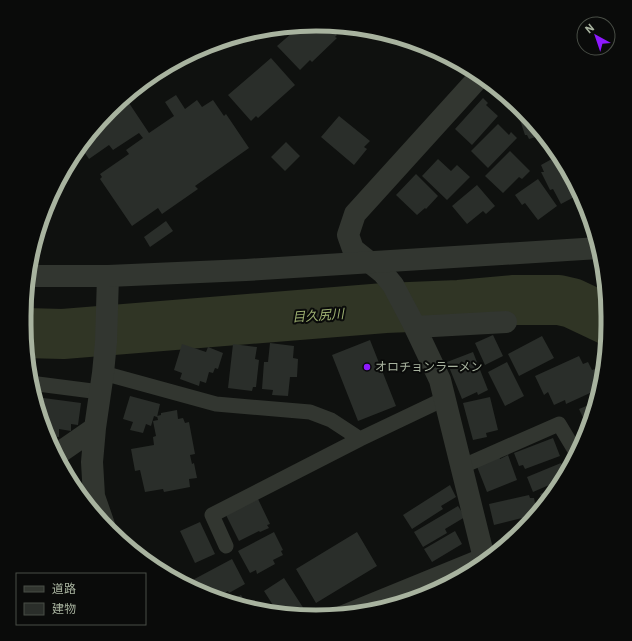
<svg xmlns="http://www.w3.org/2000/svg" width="632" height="641" viewBox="0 0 632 641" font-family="'IBM Plex Sans','Noto Sans JP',sans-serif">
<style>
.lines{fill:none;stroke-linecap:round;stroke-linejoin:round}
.river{stroke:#303525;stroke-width:50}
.building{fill:#2a2e2a}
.service{stroke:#323630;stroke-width:15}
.minor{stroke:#323630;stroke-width:22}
.tertiary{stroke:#323630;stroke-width:22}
.poi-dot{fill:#8e19fe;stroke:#0a0b0a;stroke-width:1.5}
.labels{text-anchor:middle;stroke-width:4;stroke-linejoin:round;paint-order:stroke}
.poi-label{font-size:12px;fill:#a8b39f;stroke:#0a0b0a;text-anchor:start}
.water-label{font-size:13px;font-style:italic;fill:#9eb172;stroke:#0a0b0a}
.rim{fill:none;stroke:#a8b39f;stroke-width:5}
</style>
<rect width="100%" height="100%" fill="#0f110f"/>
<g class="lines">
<path class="river" d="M 25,333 L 63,334 L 385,308 L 459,305 L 514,300 L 559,300 L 572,303 L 608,320"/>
</g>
<path class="building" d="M 316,24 L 328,25 L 337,35 L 335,37 L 337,38 L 312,62 L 310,60 L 300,70 L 277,46 L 300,26 L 304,29 L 309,25 Z
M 271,58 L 295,85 L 258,118 L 256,116 L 251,121 L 228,95 Z
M 176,95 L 185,109 L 197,100 L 202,107 L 213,100 L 224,116 L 226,114 L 249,148 L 195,186 L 198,189 L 162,214 L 158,208 L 132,226 L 100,179 L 102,177 L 100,174 L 129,154 L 126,150 L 143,138 L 139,133 L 113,150 L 109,145 L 89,159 L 80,146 L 109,110 L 125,97 L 149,133 L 174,116 L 165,102 Z
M 483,98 L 488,103 L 486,105 L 498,116 L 472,145 L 455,129 Z
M 514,102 L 522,109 L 543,135 L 529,139 L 527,135 L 525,135 Z
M 339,116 L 370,141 L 364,147 L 367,149 L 354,165 L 321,137 Z
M 498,124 L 509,135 L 511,132 L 517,138 L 488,168 L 471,151 Z
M 286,142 L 300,156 L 285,171 L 271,157 Z
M 510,151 L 530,171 L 522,179 L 519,177 L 503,193 L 485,176 Z
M 559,155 L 578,190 L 574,193 L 576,196 L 561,204 L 553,189 L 550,190 L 541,172 L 544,172 L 541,165 Z
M 438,159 L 451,171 L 457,165 L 470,177 L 447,200 L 422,176 Z
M 416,174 L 438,196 L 426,209 L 425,208 L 417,215 L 396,195 Z
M 538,179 L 557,206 L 538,220 L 525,203 L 522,205 L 515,195 Z
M 477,185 L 495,206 L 486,214 L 483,211 L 467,224 L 452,206 Z
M 166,221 L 173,231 L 150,247 L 144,237 Z
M 493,335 L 503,356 L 485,365 L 475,343 Z
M 542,336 L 554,358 L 519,376 L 508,354 Z
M 370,340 L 396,406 L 358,421 L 332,355 Z
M 270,343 L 294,346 L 293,358 L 298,359 L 297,377 L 290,377 L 288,396 L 272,395 L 273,390 L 262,389 L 264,362 L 268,362 Z
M 182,344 L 206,352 L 208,347 L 223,353 L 218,369 L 215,368 L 213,373 L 209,372 L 206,383 L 200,381 L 199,386 L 180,379 L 182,373 L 174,370 Z
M 233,344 L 257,347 L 255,359 L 259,360 L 256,387 L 253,387 L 252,391 L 228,388 Z
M 473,352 L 488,390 L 478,395 L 477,392 L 462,399 L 447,362 Z
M 579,356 L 583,364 L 588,362 L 592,370 L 595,369 L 601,381 L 599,383 L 601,388 L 566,404 L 565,400 L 554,405 L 548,392 L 544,395 L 535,376 Z
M 507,362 L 524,396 L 505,406 L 488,372 Z
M 130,396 L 160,404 L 157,417 L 154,416 L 151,426 L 146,424 L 143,433 L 130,430 L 133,422 L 123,419 Z
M 36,397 L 81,403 L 78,425 L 71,424 L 71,431 L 59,429 L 59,437 L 51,436 L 50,440 L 48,439 L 35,401 Z
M 490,397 L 498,430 L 486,433 L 487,437 L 473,440 L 463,403 Z
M 596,402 L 588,428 L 579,409 Z
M 177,410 L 178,419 L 183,418 L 185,423 L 189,422 L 195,454 L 190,455 L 192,464 L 194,463 L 197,478 L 189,479 L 190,487 L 164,492 L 163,489 L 145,492 L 140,470 L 135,471 L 131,449 L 154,445 L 153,437 L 156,436 L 153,421 L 158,420 L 157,416 L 161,415 L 161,413 Z
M 553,438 L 560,456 L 525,469 L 523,465 L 519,466 L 514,453 Z
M 508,455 L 517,480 L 487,492 L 476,464 L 499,456 L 500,459 Z
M 561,463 L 566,474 L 563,479 L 533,492 L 527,477 Z
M 450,485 L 456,497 L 441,506 L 443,509 L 412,529 L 403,515 Z
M 559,486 L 559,487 L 545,505 L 540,494 Z
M 529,495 L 530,498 L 534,498 L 537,513 L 527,526 L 524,526 L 522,518 L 494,525 L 489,504 Z
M 258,499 L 270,524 L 267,525 L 269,528 L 260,532 L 259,531 L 239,541 L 226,515 Z
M 458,506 L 465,517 L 445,529 L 447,533 L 423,547 L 414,532 Z
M 200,522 L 215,554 L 195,563 L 180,531 Z
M 455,531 L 462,544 L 432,562 L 424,549 Z
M 274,532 L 283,550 L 281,551 L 283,555 L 273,560 L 275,564 L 257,574 L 256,570 L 250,573 L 238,551 Z
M 357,532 L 377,566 L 316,603 L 296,569 Z
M 232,559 L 245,584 L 229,593 L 228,591 L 215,598 L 204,595 L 189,586 L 187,583 Z
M 284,578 L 304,609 L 295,615 L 278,613 L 264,591 Z
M 241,595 L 248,608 L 227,602 Z"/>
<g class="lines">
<path class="service" d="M 103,373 L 216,404 L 310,412 L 331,420 L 360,439
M 30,383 L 100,392
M 461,467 L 559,424 L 577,454
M 226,546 L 212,515 L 360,439 L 444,399
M 337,615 L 484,555"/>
<path class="minor" d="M 481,75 L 355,214 L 348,235 L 353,249 L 383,273 L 393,285 L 412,321 L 440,380 L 485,562
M 415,327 L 506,322
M 56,455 L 95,428
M 104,525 L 94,496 L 92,462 L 95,428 L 103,373 L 106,342 L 108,276"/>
<path class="tertiary" d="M 28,276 L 108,276 L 246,270 L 599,248"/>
</g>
<circle class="poi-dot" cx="367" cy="367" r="4"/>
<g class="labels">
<g class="poi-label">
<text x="375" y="371">オロチョンラーメン</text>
</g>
<g class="water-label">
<text transform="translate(318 315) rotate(-4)" y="5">目久尻川</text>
</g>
</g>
<path d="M0 0H632V641H0ZM316 31H316A285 285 0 0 1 601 316V325A285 285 0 0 1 316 610H316A285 285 0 0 1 31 325V316A285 285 0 0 1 316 31Z" fill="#0a0b0a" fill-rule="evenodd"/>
<path class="rim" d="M316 31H316A285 285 0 0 1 601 316V325A285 285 0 0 1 316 610H316A285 285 0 0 1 31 325V316A285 285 0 0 1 316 31Z"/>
<rect x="16" y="573" width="130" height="52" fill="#0a0b0a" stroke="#494e46"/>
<rect x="24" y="586" width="20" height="6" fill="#323630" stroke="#494e46"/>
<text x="52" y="593" font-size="12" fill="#a8b39f">道路</text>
<rect x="24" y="603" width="20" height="12" fill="#2a2e2a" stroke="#494e46"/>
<text x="52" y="613" font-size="12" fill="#a8b39f">建物</text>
<g transform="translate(596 36) rotate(320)"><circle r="19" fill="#0a0b0a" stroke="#494e46"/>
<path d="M0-3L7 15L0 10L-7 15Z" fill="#8e19fe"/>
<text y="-6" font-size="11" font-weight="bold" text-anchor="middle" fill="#a8b39f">N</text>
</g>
</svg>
